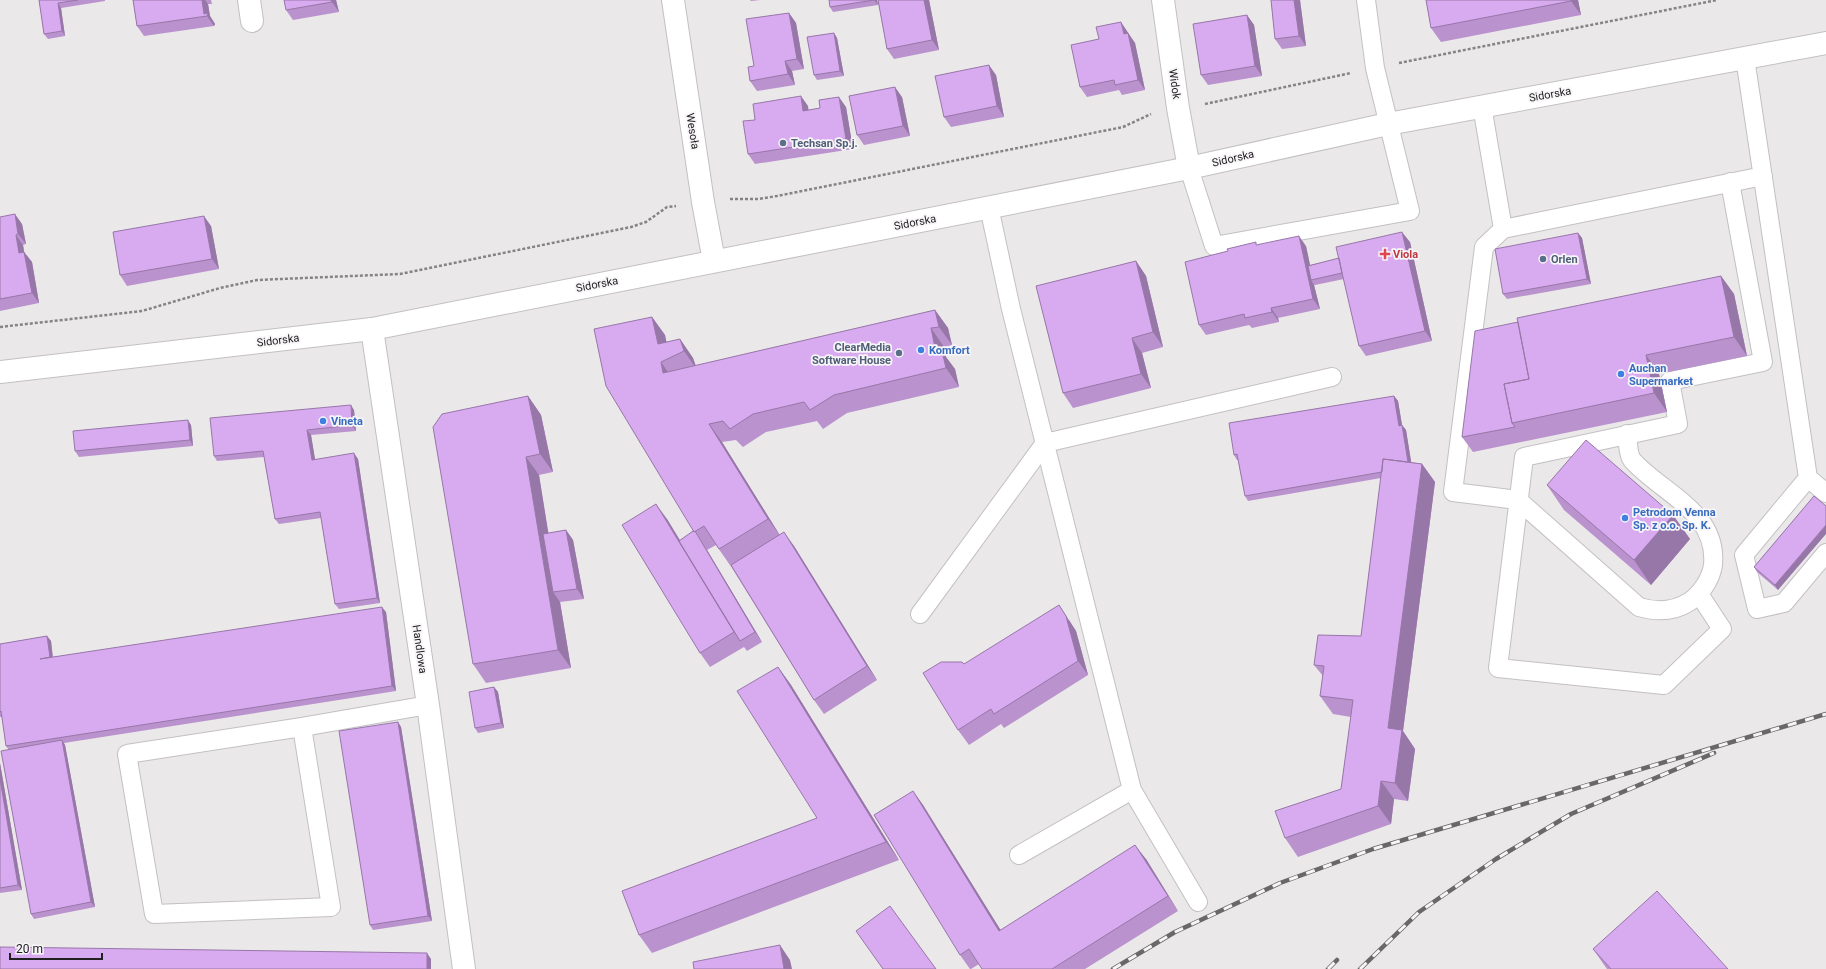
<svg xmlns="http://www.w3.org/2000/svg" width="1826" height="969" viewBox="0 0 1826 969" font-family="Roboto,sans-serif">
<style>
.lines{fill:none;stroke-linecap:round;stroke-linejoin:round}
.lane-casing{stroke:#c3c0c3;stroke-width:20}
.street-casing{stroke:#c3c0c3;stroke-width:24}
.secondary-casing{stroke:#c3c0c3;stroke-width:24}
.path{stroke:#858385;stroke-width:2.5;stroke-dasharray:3 2;stroke-linecap:butt}
.lane{stroke:#fff;stroke-width:18}
.street{stroke:#fff;stroke-width:22}
.secondary{stroke:#fff;stroke-width:22}
.rail-casing{stroke:#696768;stroke-width:4.5}
.rail{stroke:#f8f5f8;stroke-width:3;stroke-dasharray:9;stroke-linecap:butt}
.wall{fill:#ba92ce}
.shaded-wall{fill:#9777a8}
.building{fill:#d8aaf0;stroke:#9777a8}
.service-dot{fill:#5c6f8a;stroke:#f8f5f8;stroke-width:1.5}
.health-dot{fill:#e0444e;stroke:#f8f5f8;stroke-width:1.5}
.shop-dot{fill:#3f7fe0;stroke:#f8f5f8;stroke-width:1.5}
.labels{text-anchor:middle;stroke-width:3.5;stroke-linejoin:round;paint-order:stroke}
.street-label{font-size:11px;fill:#222122;stroke:#f8f5f8}
.service-label{font-size:11px;font-weight:bold;fill:#4e5e75;stroke:#f8f5f8;text-anchor:start}
.health-label{font-size:11px;font-weight:bold;fill:#be3a42;stroke:#f8f5f8;text-anchor:start}
.shop-label{font-size:11px;font-weight:bold;fill:#366cbe;stroke:#f8f5f8;text-anchor:start}
</style>
<rect width="100%" height="100%" fill="#ebe8ea"/>
<g class="lines">
<defs>
<path id="lane" d="M 1745,58 L 1808,478 L 1826,493
M 1482,106 L 1503,229 L 1763,176
M 1189,168 L 1214,246 L 1410,211 L 1375,68 L 1366,0
M 989,207 L 1011,309 L 1132,790 L 1198,902
M 1503,229 L 1484,247 L 1453,492 L 1518,500 L 1639,607 C 1656,612 1673,612 1689,602 C 1701,594 1711,579 1713,565 C 1718,512 1663,494 1633,461 C 1628,456 1628,442 1627,434
M 1808,478 L 1744,555 L 1757,609 L 1784,603 L 1826,553
M 1699,594 L 1722,629 L 1664,685 L 1498,668 L 1524,457 L 1678,424 L 1670,381 L 1763,362 L 1730,182
M 920,614 L 1045,443 L 1332,377
M 302,727 L 331,907 L 154,914 L 127,754 L 302,727 L 428,705
M 1019,855 L 1132,790"/>
<path id="street" d="M 249,0 L 252,21
M 673,0 L 703,202 L 714,261
M 1163,0 L 1178,108 L 1189,168
M 372,329 L 428,705 L 464,969"/>
<path id="secondary" d="M 0,372 L 372,329 L 1189,168 L 1388,124 L 1826,43"/>
</defs>
<use href="#lane" class="lane-casing"/>
<use href="#street" class="street-casing"/>
<use href="#secondary" class="secondary-casing"/>
<path class="path" d="M 1399,63 L 1717,0
M 1205,104 L 1351,73
M 730,199 L 758,199 L 777,196 L 1123,127 L 1151,114
M 0,327 L 142,311 L 220,288 L 257,280 L 400,274 L 631,227 L 646,222 L 667,207 L 676,206"/>
<use href="#lane" class="lane"/>
<use href="#street" class="street"/>
<use href="#secondary" class="secondary"/>
<defs>
<path id="rail" d="M 1113,969 L 1175,932 L 1280,883 L 1373,849 L 1826,714
M 1328,969 L 1337,960
M 1360,969 L 1419,912 L 1496,859 L 1571,814 L 1714,753"/>
</defs>
<use href="#rail" class="rail-casing"/>
<use href="#rail" class="rail"/>
</g>
<path class="wall" d="M 39,0 L 105,0 L 105,1 L 61,8 L 65,36 L 48,39 L 44,34 Z
M 133,0 L 211,0 L 212,4 L 208,4 L 210,16 L 215,24 L 214,26 L 144,36 L 137,26 Z
M 284,0 L 336,0 L 339,12 L 293,20 L 286,10 Z
M 750,0 L 760,0 L 751,1 Z
M 829,0 L 877,0 L 878,5 L 833,12 L 830,7 Z
M 878,0 L 929,0 L 939,50 L 894,59 L 887,49 Z
M 1271,0 L 1300,0 L 1306,46 L 1282,49 L 1275,39 Z
M 1426,0 L 1578,0 L 1581,15 L 1441,42 L 1431,28 Z
M 789,13 L 796,23 L 804,69 L 792,71 L 795,85 L 757,91 L 750,81 L 754,66 Z
M 1247,15 L 1254,25 L 1262,76 L 1208,85 L 1201,75 Z
M 1128,32 L 1128,34 L 1135,43 L 1145,90 L 1122,95 L 1119,90 L 1087,97 L 1080,87 Z
M 834,33 L 837,38 L 844,76 L 817,80 L 814,75 Z
M 996,75 L 1004,117 L 951,127 L 944,117 Z
M 902,97 L 910,136 L 864,145 L 857,135 Z
M 808,106 L 808,110 L 846,107 L 853,149 L 755,164 L 748,154 L 755,120 Z
M 0,217 L 22,224 L 26,244 L 23,245 L 24,252 L 32,262 L 39,303 L 0,311 Z
M 211,226 L 219,269 L 127,286 L 120,275 Z
M 1578,233 L 1582,238 L 1591,284 L 1507,299 L 1503,294 Z
M 1410,242 L 1432,341 L 1366,356 L 1359,346 L 1344,279 L 1315,285 L 1314,285 L 1320,309 L 1278,318 L 1279,322 L 1252,328 L 1249,325 L 1206,335 L 1199,325 L 1258,245 L 1306,246 L 1310,265 Z
M 1136,261 L 1146,276 L 1163,347 L 1142,353 L 1151,388 L 1073,408 L 1063,393 Z
M 1721,276 L 1734,294 L 1747,356 L 1659,374 L 1667,412 L 1473,452 L 1462,437 L 1518,322 Z
M 935,310 L 948,328 L 952,345 L 944,347 L 946,357 L 955,369 L 959,387 L 847,413 L 823,429 L 817,421 L 766,432 L 743,447 L 736,440 L 722,442 L 779,534 L 794,546 L 877,680 L 824,714 L 814,700 L 732,568 L 716,545 L 707,550 L 762,642 L 747,651 L 744,647 L 710,667 L 700,653 L 667,519 L 680,540 L 693,531 L 652,317 L 665,335 L 666,342 L 680,339 L 693,358 L 696,366 Z
M 528,396 L 541,415 L 553,472 L 539,475 L 548,533 L 566,530 L 573,540 L 584,599 L 560,602 L 571,668 L 486,683 L 473,664 Z
M 1394,396 L 1398,401 L 1402,425 L 1406,430 L 1411,462 L 1422,464 L 1435,482 L 1403,731 L 1415,749 L 1408,801 L 1394,799 L 1391,824 L 1298,857 L 1285,838 L 1341,789 L 1351,717 L 1333,714 L 1320,696 L 1323,676 L 1314,665 L 1361,636 L 1381,478 L 1248,501 L 1245,496 L 1238,460 L 1237,460 L 1234,455 Z
M 354,410 L 356,431 L 311,435 L 315,460 L 358,459 L 380,603 L 339,609 L 335,604 L 321,518 L 279,524 L 275,519 L 264,457 L 217,461 L 214,456 Z
M 191,425 L 193,446 L 79,457 L 75,451 Z
M 1547,485 L 1673,515 L 1690,539 L 1651,585 L 1564,510 Z
M 1814,496 L 1778,590 L 1757,572 L 1754,567 Z
M 386,612 L 396,691 L 64,743 L 65,745 L 95,907 L 34,919 L 31,914 L 9,750 L 6,746 L 2,717 L 0,717 L 0,644 L 47,636 L 51,641 L 53,657 Z
M 1069,620 L 1076,631 L 1088,675 L 1004,728 L 1001,724 L 969,745 L 958,730 L 964,664 Z
M 778,667 L 791,685 L 899,860 L 652,953 L 639,935 L 817,818 Z
M 494,687 L 498,692 L 504,728 L 478,733 L 475,728 Z
M 398,722 L 401,727 L 432,921 L 373,930 L 370,925 Z
M 0,763 L 22,890 L 0,893 Z
M 913,791 L 923,805 L 1000,930 L 1146,859 L 1178,911 L 1085,969 L 982,969 L 979,964 L 971,969 L 970,969 L 960,955 Z
M 1593,949 L 1728,969 L 1607,969 Z"/>
<path class="shaded-wall" d="M 202,0 L 205,0 L 208,4 L 210,16 L 215,24 L 214,26 L 207,16 L 204,14 Z
M 331,0 L 336,0 L 339,12 L 332,2 Z
M 874,0 L 877,0 L 878,5 Z
M 924,0 L 929,0 L 939,50 L 932,40 Z
M 1294,0 L 1300,0 L 1306,46 L 1299,36 Z
M 1571,0 L 1578,0 L 1581,15 L 1571,1 Z
M 58,3 L 61,8 L 65,36 L 62,31 Z
M 789,13 L 796,23 L 804,69 L 797,59 Z
M 1247,15 L 1254,25 L 1262,76 L 1255,66 Z
M 1121,22 L 1135,43 L 1145,90 L 1138,80 L 1124,34 Z
M 834,33 L 837,38 L 844,76 L 840,71 Z
M 785,61 L 792,71 L 795,85 L 788,74 Z
M 989,65 L 996,75 L 1004,117 L 997,106 Z
M 895,87 L 902,97 L 910,136 L 903,126 Z
M 801,96 L 808,106 L 810,121 L 803,111 Z
M 839,97 L 846,107 L 853,149 L 846,139 Z
M 15,214 L 22,224 L 26,244 L 18,234 Z
M 204,216 L 211,226 L 219,269 L 212,259 Z
M 1402,232 L 1410,242 L 1432,341 L 1425,331 Z
M 1578,233 L 1582,238 L 1591,284 L 1587,279 Z
M 16,235 L 23,245 L 26,263 L 19,253 Z
M 1299,236 L 1306,246 L 1313,279 L 1311,280 L 1314,285 L 1320,309 L 1313,299 Z
M 24,252 L 32,262 L 39,303 L 32,293 Z
M 1136,261 L 1146,276 L 1163,347 L 1153,332 Z
M 1721,276 L 1734,294 L 1747,356 L 1734,337 Z
M 1271,308 L 1278,318 L 1279,322 L 1272,312 Z
M 935,310 L 948,328 L 952,345 L 939,327 Z
M 652,317 L 665,335 L 670,358 L 658,344 Z
M 931,328 L 944,347 L 946,357 L 955,369 L 959,387 L 946,368 L 936,352 Z
M 1132,338 L 1142,353 L 1151,388 L 1141,374 Z
M 680,339 L 693,358 L 697,370 L 684,351 Z
M 1646,355 L 1659,374 L 1667,412 L 1654,393 Z
M 661,362 L 674,381 L 663,373 Z
M 528,396 L 541,415 L 553,472 L 540,454 Z
M 1394,396 L 1398,401 L 1403,431 L 1399,426 Z
M 351,405 L 354,410 L 356,431 L 352,425 Z
M 188,420 L 191,425 L 193,446 L 190,440 Z
M 709,424 L 722,442 L 781,537 L 768,519 Z
M 1402,425 L 1406,430 L 1413,473 L 1409,467 Z
M 307,430 L 311,435 L 316,465 L 312,460 Z
M 354,453 L 358,459 L 380,603 L 377,598 Z
M 526,457 L 539,475 L 558,592 L 553,592 L 560,602 L 571,668 L 558,650 Z
M 1422,464 L 1435,482 L 1403,731 L 1415,749 L 1408,801 L 1395,783 L 1388,728 Z
M 656,504 L 667,519 L 740,641 L 734,632 Z
M 1673,515 L 1690,539 L 1651,585 L 1634,560 Z
M 1826,525 L 1826,534 L 1778,590 L 1775,585 Z
M 566,530 L 573,540 L 584,599 L 577,589 Z
M 784,532 L 794,546 L 877,680 L 867,666 Z
M 707,550 L 762,642 L 755,632 L 707,551 Z
M 1059,605 L 1076,631 L 1088,675 L 1078,661 Z
M 382,607 L 386,612 L 396,691 L 392,686 Z
M 47,636 L 51,641 L 53,662 L 50,657 Z
M 778,667 L 791,685 L 899,860 L 886,842 Z
M 494,687 L 498,692 L 504,728 L 501,723 Z
M 398,722 L 401,727 L 432,921 L 428,916 Z
M 62,740 L 65,745 L 95,907 L 91,902 Z
M 0,763 L 22,890 L 18,885 L 0,779 Z
M 1381,781 L 1394,799 L 1391,824 L 1378,806 Z
M 913,791 L 923,805 L 1010,945 L 999,931 Z
M 1135,845 L 1146,859 L 1178,911 L 1168,896 Z
M 780,945 L 790,960 L 792,969 L 784,969 Z
M 427,953 L 431,959 L 431,969 L 427,969 Z"/>
<path class="building" d="M 39,0 L 78,0 L 58,3 L 62,31 L 44,34 Z
M 133,0 L 202,0 L 204,14 L 208,13 L 207,16 L 137,26 Z
M 284,0 L 331,0 L 332,2 L 286,10 Z
M 829,0 L 874,0 L 830,7 Z
M 878,0 L 924,0 L 932,40 L 887,49 Z
M 1271,0 L 1294,0 L 1299,36 L 1275,39 Z
M 1426,0 L 1571,0 L 1571,1 L 1431,28 Z
M 789,13 L 797,59 L 785,61 L 788,74 L 750,81 L 748,67 L 754,66 L 746,19 Z
M 1247,15 L 1255,66 L 1201,75 L 1193,24 Z
M 1121,22 L 1124,34 L 1128,33 L 1138,80 L 1115,85 L 1114,80 L 1080,87 L 1071,45 L 1099,39 L 1096,27 Z
M 834,33 L 840,71 L 814,75 L 807,37 Z
M 989,65 L 997,106 L 944,117 L 935,76 Z
M 895,87 L 903,126 L 857,135 L 849,96 Z
M 801,96 L 803,111 L 820,108 L 819,100 L 839,97 L 846,139 L 748,154 L 743,121 L 755,120 L 753,104 Z
M 15,214 L 18,234 L 16,235 L 19,253 L 24,252 L 32,293 L 0,299 L 0,217 Z
M 204,216 L 212,259 L 120,275 L 113,232 Z
M 1402,232 L 1425,331 L 1359,346 L 1336,247 Z
M 1578,233 L 1587,279 L 1503,294 L 1495,249 Z
M 1299,236 L 1313,299 L 1271,308 L 1272,312 L 1245,318 L 1244,314 L 1199,325 L 1185,262 L 1228,251 L 1227,249 L 1256,242 L 1256,245 Z
M 1339,258 L 1342,273 L 1311,280 L 1308,266 Z
M 1136,261 L 1153,332 L 1132,338 L 1141,374 L 1063,393 L 1036,286 Z
M 1721,276 L 1734,337 L 1646,355 L 1654,393 L 1512,423 L 1504,384 L 1529,379 L 1517,318 Z
M 935,310 L 939,327 L 931,328 L 936,352 L 942,351 L 946,368 L 834,395 L 810,410 L 804,402 L 753,414 L 730,429 L 723,421 L 709,424 L 768,519 L 719,549 L 704,526 L 694,532 L 606,386 L 594,329 L 652,317 L 658,344 L 680,339 L 684,351 L 661,362 L 663,373 Z
M 1518,322 L 1529,379 L 1504,384 L 1512,423 L 1515,427 L 1462,437 L 1475,331 Z
M 528,396 L 540,454 L 526,457 L 558,650 L 473,664 L 433,427 L 442,414 Z
M 1394,396 L 1399,426 L 1402,425 L 1408,462 L 1383,459 L 1382,472 L 1245,496 L 1237,454 L 1234,455 L 1229,423 Z
M 351,405 L 352,425 L 307,430 L 312,460 L 354,453 L 377,598 L 335,604 L 320,512 L 275,519 L 263,451 L 214,456 L 210,418 Z
M 188,420 L 190,440 L 75,451 L 73,431 Z
M 1586,440 L 1673,515 L 1634,560 L 1547,485 Z
M 1383,459 L 1422,464 L 1388,728 L 1402,730 L 1395,783 L 1381,781 L 1378,806 L 1285,838 L 1275,811 L 1341,789 L 1353,700 L 1320,696 L 1324,666 L 1314,665 L 1318,635 L 1361,636 Z
M 1814,496 L 1826,506 L 1826,525 L 1775,585 L 1754,567 Z
M 656,504 L 734,632 L 700,653 L 622,525 Z
M 566,530 L 577,589 L 553,592 L 543,534 Z
M 693,531 L 694,532 L 695,531 L 755,632 L 740,641 L 679,541 Z
M 784,532 L 867,666 L 814,700 L 731,565 Z
M 1059,605 L 1066,616 L 1078,661 L 994,714 L 991,709 L 958,730 L 923,673 L 941,662 L 962,662 L 964,664 Z
M 382,607 L 392,686 L 6,746 L 1,711 L 0,712 L 0,644 L 47,636 L 50,657 L 40,659 Z
M 778,667 L 886,842 L 639,935 L 622,891 L 817,818 L 737,691 Z
M 494,687 L 501,723 L 475,728 L 469,692 Z
M 398,722 L 428,916 L 370,925 L 339,731 Z
M 62,740 L 91,902 L 31,914 L 1,751 Z
M 0,779 L 18,885 L 0,888 Z
M 913,791 L 999,931 L 1135,845 L 1168,896 L 1052,969 L 982,969 L 969,949 L 960,955 L 874,815 Z
M 1657,891 L 1728,969 L 1611,969 L 1593,949 Z
M 890,906 L 936,969 L 883,969 L 856,931 Z
M 780,945 L 784,969 L 694,969 L 693,962 Z
M 0,947 L 427,953 L 427,969 L 0,969 Z"/>
<g class="service-dot">
<circle cx="783" cy="143" r="4"/>
<circle cx="1543" cy="259" r="4"/>
<circle cx="899" cy="353" r="4"/>
</g>
<path class="health-dot" d="M1383 248h4v4h4v4h-4v4h-4v-4h-4v-4h4z"/>
<g class="shop-dot">
<circle cx="921" cy="350" r="4"/>
<circle cx="1621" cy="374" r="4"/>
<circle cx="323" cy="421" r="4"/>
<circle cx="1625" cy="518" r="4"/>
</g>
<g class="labels">
<g class="street-label">
<text transform="translate(1175 84) rotate(82)" y="4">Widok</text>
<text transform="translate(1550 94) rotate(-10)" y="4">Sidorska</text>
<text transform="translate(693 131) rotate(81)" y="4">Wesoła</text>
<text transform="translate(1233 158) rotate(-13)" y="4">Sidorska</text>
<text transform="translate(915 222) rotate(-11)" y="4">Sidorska</text>
<text transform="translate(597 284) rotate(-11)" y="4">Sidorska</text>
<text transform="translate(278 340) rotate(-7)" y="4">Sidorska</text>
<text transform="translate(420 649) rotate(82)" y="4">Handlowa</text>
</g>
<g class="service-label">
<text x="791" y="147">Techsan Sp.j.</text>
<text x="1551" y="263">Orlen</text>
<text x="891" y="351" text-anchor="end">ClearMedia<tspan x="891" dy="13">Software House</tspan></text>
</g>
<g class="health-label">
<text x="1393" y="258">Viola</text>
</g>
<g class="shop-label">
<text x="929" y="354">Komfort</text>
<text x="1629" y="372">Auchan<tspan x="1629" dy="13">Supermarket</tspan></text>
<text x="331" y="425">Vineta</text>
<text x="1633" y="516">Petrodom Venna<tspan x="1633" dy="13">Sp. z o.o. Sp. K.</tspan></text>
</g>
</g>
<path d="M10 953v6h92v-6" fill="none" stroke="#222122" stroke-width="2"/>
<text x="16" y="953" font-size="12" fill="#222122" stroke="#f8f5f8" stroke-width="3" paint-order="stroke">20 m</text>
</svg>
